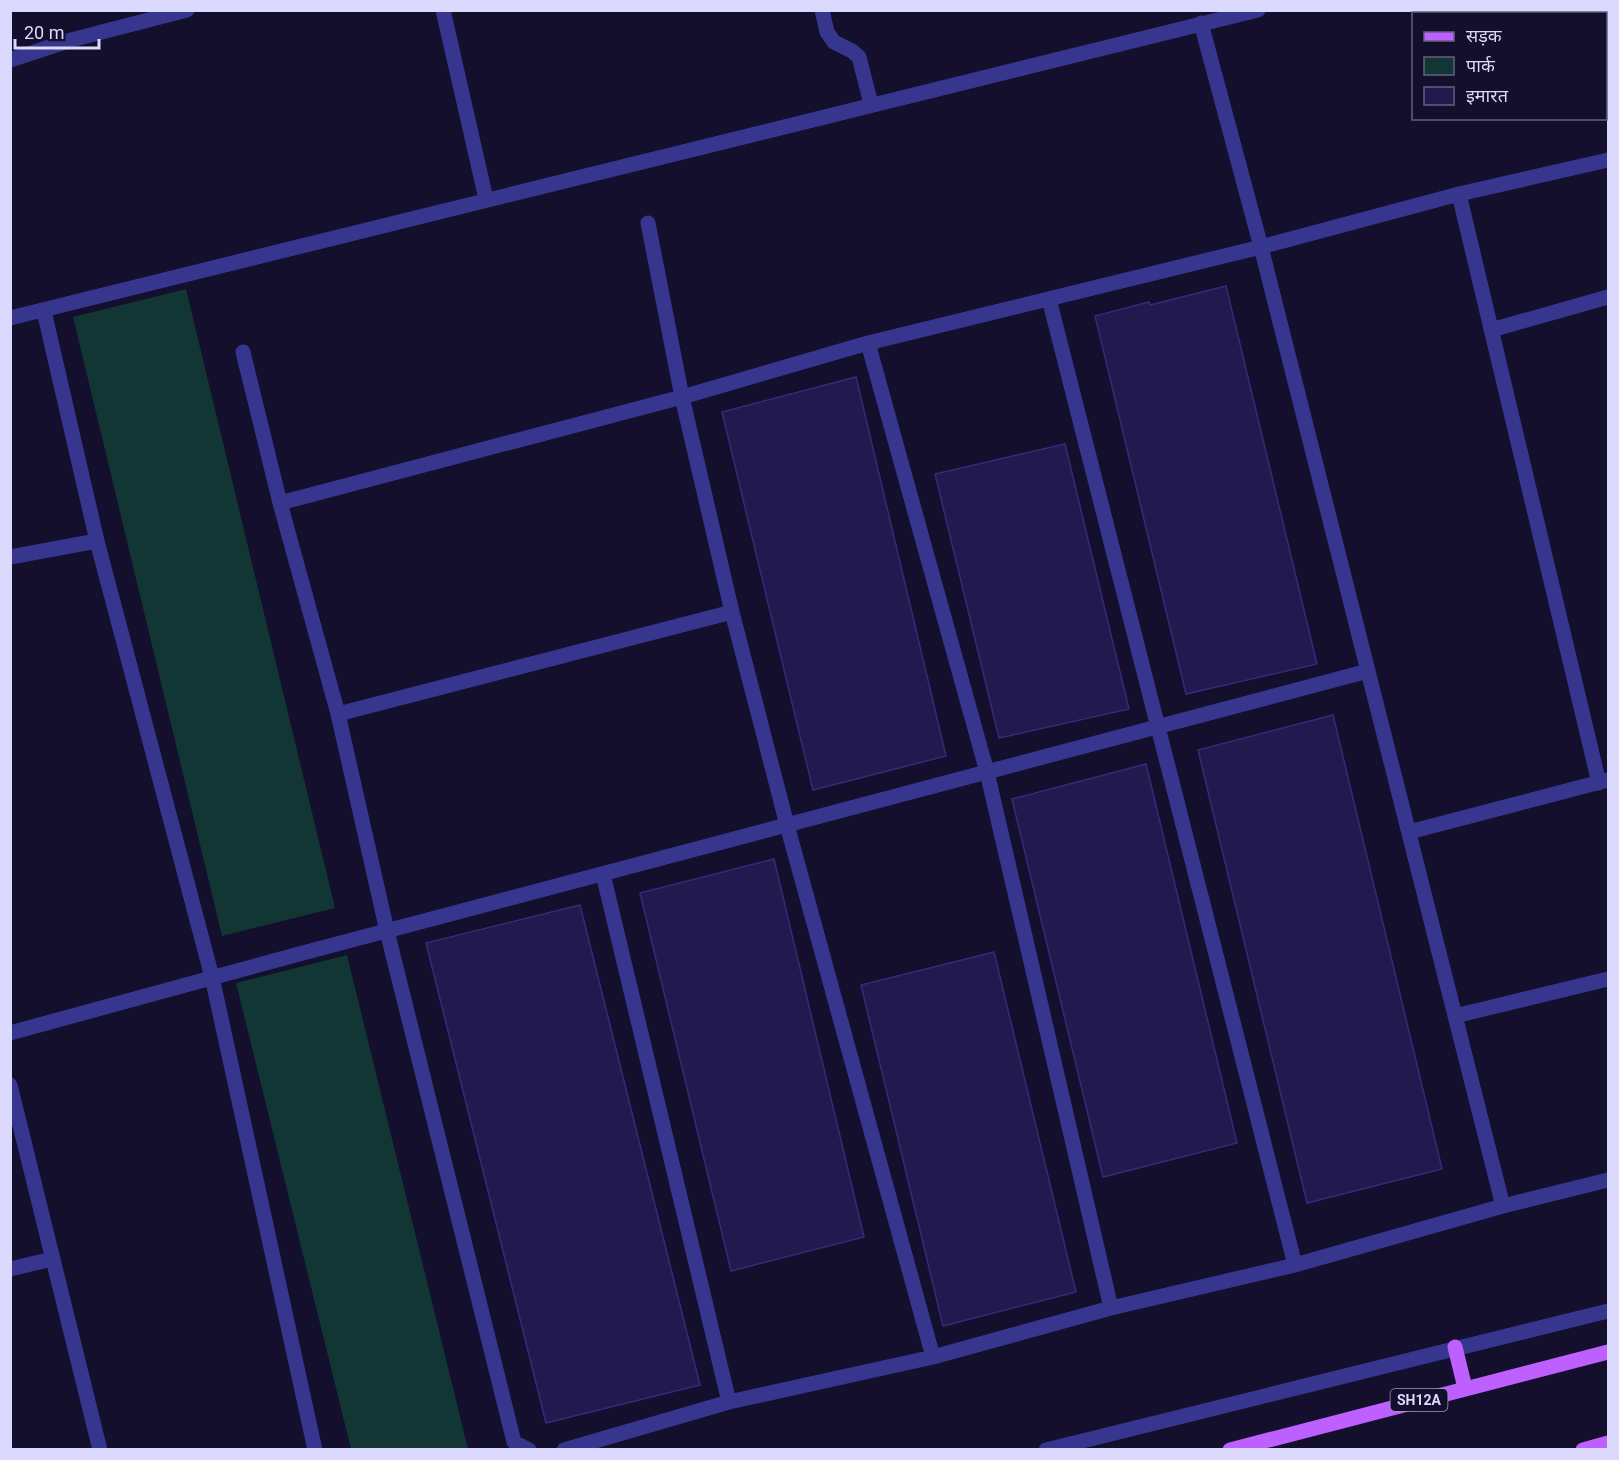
<svg xmlns="http://www.w3.org/2000/svg" width="1619" height="1460" viewBox="0 0 1619 1460" font-family="Roboto,'Noto Sans Devanagari',sans-serif">
<style>
.green{fill:#113634}
.building{fill:#22194e;stroke:#37297c;stroke-width:1.5}
.lines{fill:none;stroke-linecap:round;stroke-linejoin:round}
.minor{stroke:#36368e;stroke-width:15}
.major{stroke:#be60ff;stroke-width:15}
.labels{text-anchor:middle;stroke-width:4.5;stroke-linejoin:round;paint-order:stroke}
.shield{fill:#130f2c;stroke:#a09cc0;stroke-width:1.5}
.shield-label{font-size:14px;font-weight:bold;fill:#dcd9ff}
</style>
<rect width="100%" height="100%" fill="#130f2c"/>
<path class="green" d="M 186,289 L 335,908 L 222,936 L 73,317 Z
M 347,955 L 468,1449 L 351,1449 L 236,983 Z"/>
<path class="building" d="M 1226,286 L 1317,664 L 1186,694 L 1095,316 L 1149,302 L 1150,305 Z
M 856,377 L 946,756 L 813,790 L 722,412 Z
M 1065,444 L 1129,709 L 999,738 L 935,474 Z
M 1333,715 L 1442,1169 L 1307,1203 L 1198,750 Z
M 1146,764 L 1237,1143 L 1103,1177 L 1012,799 Z
M 774,859 L 864,1237 L 731,1271 L 640,893 Z
M 580,905 L 700,1385 L 546,1423 L 426,943 Z
M 994,952 L 1076,1292 L 943,1326 L 861,985 Z"/>
<g class="lines">
<path class="minor" d="M 443,10 L 486,199
M 822,10 L 827,32 L 834,42 L 852,51 L 859,57 L 871,104
M 1201,23 L 1261,247 L 1503,1206
M 10,60 L 71,40 L 187,10
M 1459,194 L 1599,783
M 648,223 L 682,397 L 732,612 L 787,825 L 933,1357
M 1049,299 L 1295,1265
M 44,311 L 97,541 L 212,977 L 315,1450
M 10,318 L 1258,10
M 1491,330 L 1608,297
M 868,343 L 987,772 L 1111,1308
M 243,352 L 280,503 L 338,714 L 387,931 L 514,1442 L 529,1450
M 280,503 L 682,397 L 868,343 L 1261,247 L 1459,194 L 1608,160
M 10,557 L 97,541
M 338,714 L 732,612
M 1409,832 L 1608,780
M 603,874 L 729,1402
M 1455,1016 L 1608,979
M 10,1033 L 299,954 L 1368,671
M 10,1085 L 100,1450
M 10,1269 L 52,1259
M 564,1450 L 729,1402 L 933,1357 L 1111,1308 L 1295,1265 L 1503,1206 L 1608,1180
M 1046,1450 L 1608,1311"/>
<path class="major" d="M 1455,1347 L 1465,1388
M 1230,1450 L 1608,1352
M 1583,1450 L 1608,1443"/>
</g>
<g class="labels">
<rect class="shield" x="1390.5" y="1389" width="57" height="22" rx="4.5"/>
<g class="shield-label">
<text x="1419" y="1405">SH12A</text>
</g>
</g>
<rect width="1619" height="1460" fill="none" stroke="#dcd9ff" stroke-width="24"/>
<rect x="1412" y="12" width="195" height="108" fill="#130f2c" stroke="#636080" stroke-width="1.5"/>
<rect x="1424" y="32" width="30" height="9" fill="#be60ff" stroke="#636080" stroke-width="1.5"/>
<text x="1466" y="42" font-size="18" fill="#dcd9ff">सड़क</text>
<rect x="1424" y="57" width="30" height="18" fill="#113634" stroke="#636080" stroke-width="1.5"/>
<text x="1466" y="72" font-size="18" fill="#dcd9ff">पार्क</text>
<rect x="1424" y="87" width="30" height="18" fill="#22194e" stroke="#636080" stroke-width="1.5"/>
<text x="1466" y="102" font-size="18" fill="#dcd9ff">इमारत</text>
<path d="M15 39v9h84v-9" fill="none" stroke="#dcd9ff" stroke-width="3"/>
<text x="24" y="39" font-size="18" fill="#dcd9ff" stroke="#130f2c" stroke-width="4.5" paint-order="stroke">20 m</text>
</svg>
